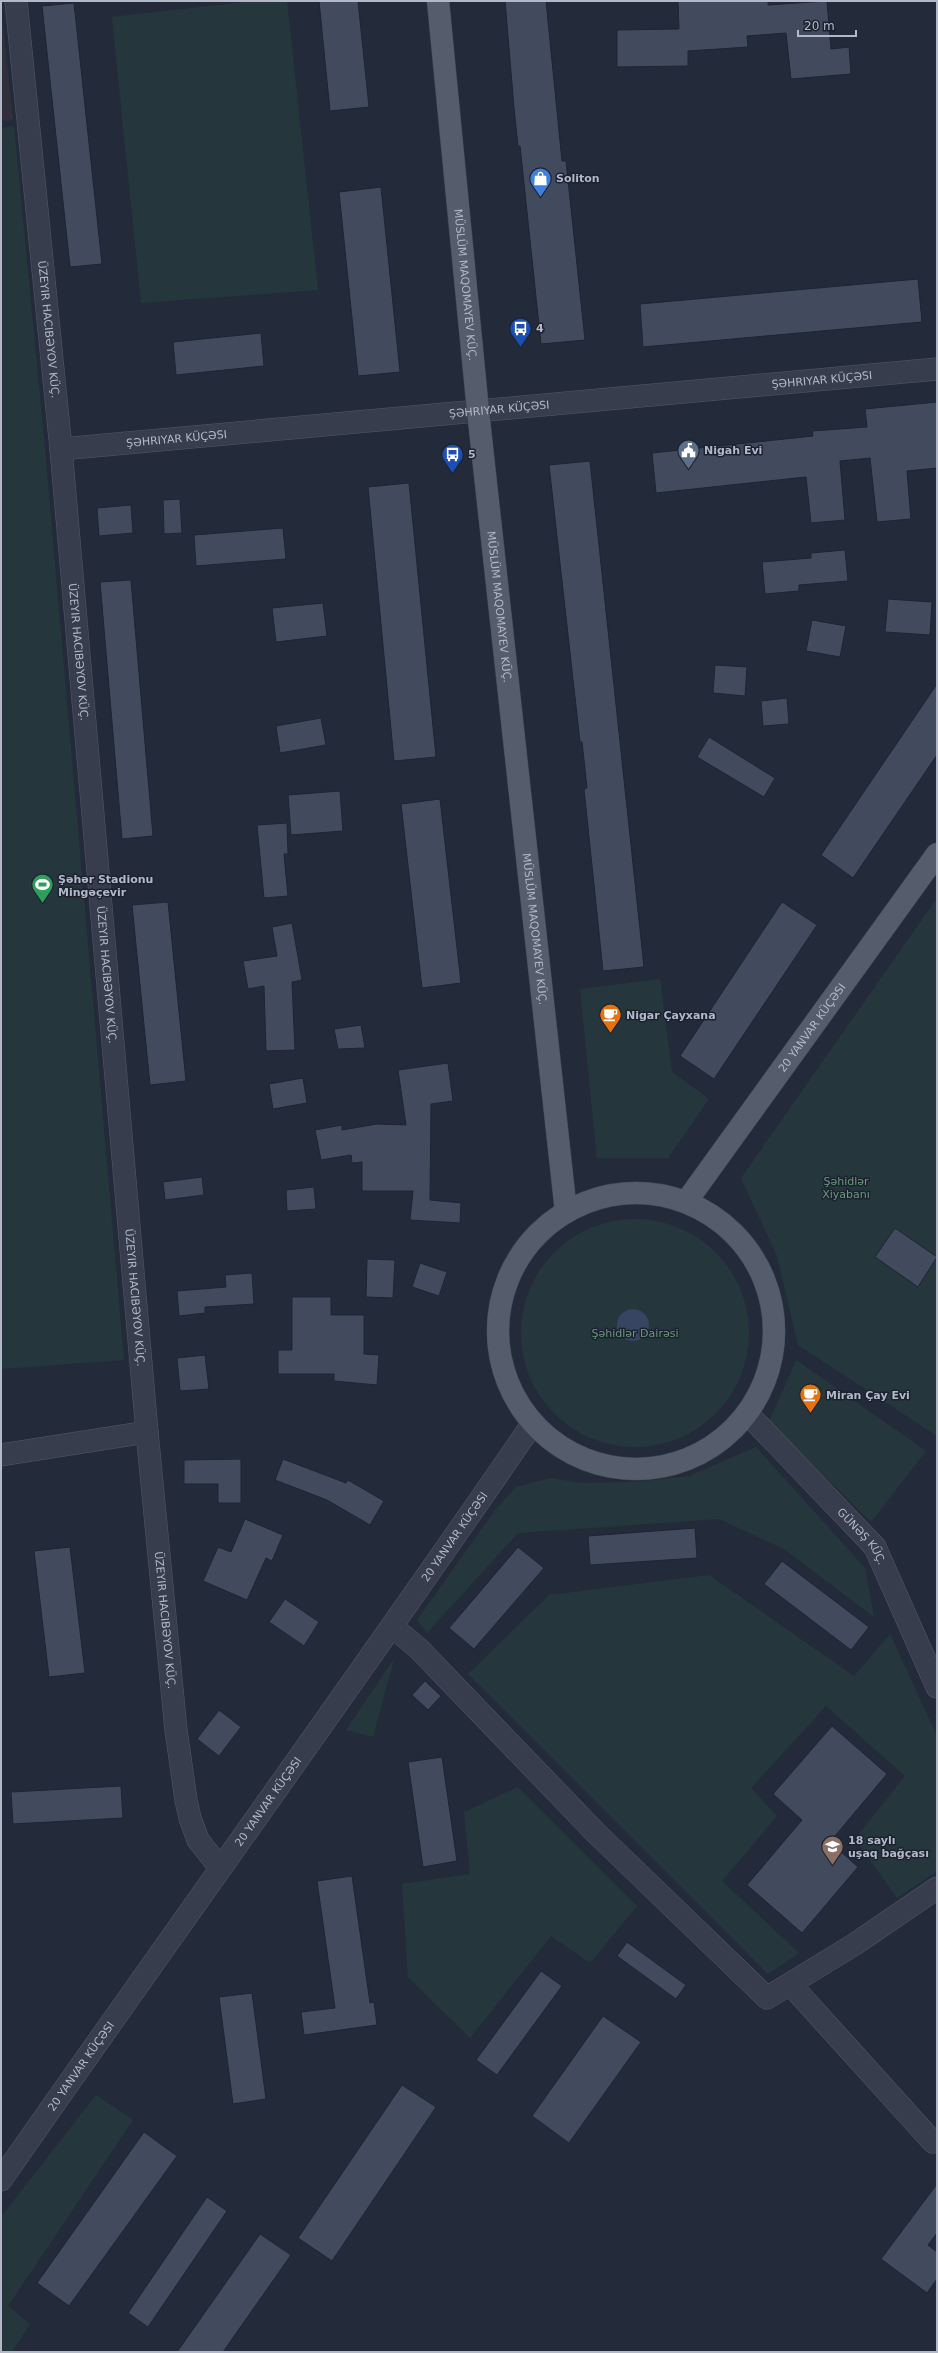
<svg xmlns="http://www.w3.org/2000/svg" width="938" height="2353" viewBox="0 0 938 2353" font-family="'DejaVu Sans',sans-serif">
<style>
.medical{fill:#322f3d}
.green{fill:#25373c}
.water{fill:#374462}
.building{fill:#424a5d;stroke:#1e2432}
.lines{fill:none;stroke-linecap:round;stroke-linejoin:round}
.minor-casing{stroke:#525866;stroke-width:23}
.major-casing{stroke:#404654;stroke-width:23}
.minor{stroke:#373d4c;stroke-width:22}
.major{stroke:#555c6c;stroke-width:22}
.labels{text-anchor:middle;stroke-width:3;stroke-linejoin:round;paint-order:stroke}
.poi-label{font-size:11px;font-weight:bold;fill:#b2b8c7;stroke:#1c2230;text-anchor:start}
.street-label{font-size:11px;fill:#b2b8c7;stroke:#1c2230}
.park-label{font-size:11px;fill:#6a9879;stroke:#1c2230}
</style>
<rect width="100%" height="100%" fill="#232b3b"/>
<path class="medical" d="M 1,8 L 13,120 L 1,121 Z"/>
<path class="green" d="M 253,1 L 287,1 L 318,290 L 141,303 L 112,17 Z
M 14,126 L 45,449 L 124,1360 L 1,1369 L 1,128 Z
M 937,898 L 937,1436 L 798,1345 L 777,1256 L 741,1178 Z
M 660,979 L 672,1072 L 709,1099 L 668,1158 L 597,1158 L 580,989 Z
M521 1333a114 114 0 1 1 228 0a114 114 0 1 1-228 0Z
M 796,1360 L 926,1451 L 871,1522 L 769,1422 Z
M 756,1447 L 865,1568 L 874,1617 L 784,1549 L 719,1519 L 518,1533 L 427,1633 L 417,1620 L 496,1509 L 516,1487 L 551,1478 L 581,1483 L 635,1482 L 689,1476 Z
M 709,1575 L 854,1676 L 890,1634 L 937,1736 L 937,1871 L 897,1898 L 855,1839 L 905,1776 L 826,1706 L 751,1788 L 777,1816 L 722,1881 L 799,1953 L 768,1974 L 468,1674 L 549,1595 Z
M 394,1659 L 373,1737 L 346,1730 Z
M 518,1787 L 637,1906 L 590,1963 L 551,1936 L 470,2038 L 408,1977 L 402,1884 L 470,1874 L 464,1812 Z
M 96,2095 L 133,2120 L 8,2306 L 30,2324 L 12,2352 L 1,2352 L 1,2217 Z"/>
<path class="water" d="M617 1325a16 16 0 1 1 32 0a16 16 0 1 1-32 0Z"/>
<path class="building" d="M 319,1 L 358,1 L 369,107 L 330,111 Z
M 505,1 L 546,1 L 562,161 L 566,161 L 585,340 L 541,344 L 520,146 L 518,146 L 514,108 Z
M 678,1 L 768,1 L 768,5 L 827,1 L 831,49 L 849,47 L 851,74 L 791,79 L 786,33 L 747,36 L 748,47 L 688,51 L 688,66 L 617,67 L 617,30 L 679,29 Z
M 74,3 L 102,264 L 70,267 L 42,6 Z
M 381,187 L 400,372 L 358,376 L 339,192 Z
M 918,279 L 922,322 L 643,347 L 640,304 Z
M 261,333 L 264,366 L 176,375 L 173,342 Z
M 937,402 L 937,468 L 907,471 L 911,519 L 877,522 L 870,458 L 840,461 L 845,520 L 811,523 L 806,477 L 656,493 L 652,453 L 813,436 L 812,431 L 867,427 L 865,409 Z
M 590,461 L 644,967 L 603,971 L 584,789 L 587,788 L 582,742 L 580,742 L 549,465 Z
M 409,483 L 436,757 L 394,761 L 368,487 Z
M 180,499 L 182,533 L 164,534 L 163,500 Z
M 131,505 L 133,533 L 99,536 L 97,508 Z
M 283,528 L 286,559 L 196,566 L 194,535 Z
M 845,550 L 848,581 L 799,585 L 799,591 L 765,594 L 762,562 L 811,558 L 811,553 Z
M 131,580 L 153,836 L 122,839 L 100,582 Z
M 888,599 L 932,602 L 930,635 L 885,632 Z
M 323,603 L 327,636 L 276,642 L 272,608 Z
M 812,620 L 846,626 L 840,657 L 806,651 Z
M 715,665 L 747,667 L 745,696 L 713,693 Z
M 937,684 L 937,755 L 853,878 L 821,855 Z
M 787,698 L 789,724 L 763,726 L 761,701 Z
M 321,718 L 326,745 L 280,753 L 276,726 Z
M 709,737 L 775,778 L 764,797 L 697,757 Z
M 340,791 L 343,831 L 291,835 L 288,795 Z
M 440,799 L 461,983 L 422,988 L 401,804 Z
M 287,823 L 288,854 L 284,854 L 288,896 L 264,898 L 257,825 Z
M 168,902 L 186,1081 L 150,1085 L 132,905 Z
M 782,902 L 817,925 L 714,1079 L 680,1056 Z
M 292,923 L 302,980 L 292,982 L 295,1050 L 266,1051 L 264,986 L 248,989 L 243,961 L 277,956 L 272,927 Z
M 361,1025 L 365,1048 L 338,1049 L 334,1029 Z
M 448,1063 L 453,1101 L 431,1104 L 430,1200 L 461,1203 L 460,1223 L 410,1220 L 413,1191 L 362,1191 L 362,1162 L 352,1163 L 351,1155 L 321,1160 L 315,1130 L 342,1125 L 342,1130 L 377,1124 L 406,1125 L 398,1070 Z
M 303,1078 L 307,1103 L 273,1109 L 269,1084 Z
M 202,1177 L 204,1195 L 165,1200 L 163,1182 Z
M 314,1187 L 316,1209 L 287,1211 L 286,1190 Z
M 895,1228 L 937,1257 L 918,1287 L 875,1257 Z
M 367,1259 L 395,1260 L 393,1298 L 366,1297 Z
M 420,1263 L 447,1272 L 439,1296 L 412,1287 Z
M 252,1273 L 254,1304 L 205,1307 L 205,1313 L 179,1316 L 177,1291 L 226,1287 L 225,1275 Z
M 292,1297 L 331,1297 L 331,1315 L 364,1315 L 364,1354 L 379,1355 L 377,1385 L 334,1381 L 334,1374 L 278,1374 L 278,1350 L 292,1350 Z
M 205,1355 L 209,1389 L 180,1391 L 177,1358 Z
M 241,1459 L 241,1503 L 218,1503 L 218,1484 L 184,1484 L 184,1460 Z
M 283,1459 L 346,1483 L 348,1480 L 384,1501 L 370,1525 L 327,1500 L 275,1480 Z
M 245,1519 L 283,1535 L 272,1561 L 266,1558 L 247,1600 L 203,1581 L 218,1547 L 231,1552 Z
M 695,1528 L 697,1558 L 590,1565 L 588,1536 Z
M 70,1547 L 85,1673 L 49,1677 L 34,1551 Z
M 518,1547 L 544,1568 L 474,1649 L 449,1628 Z
M 782,1561 L 869,1627 L 851,1650 L 764,1584 Z
M 285,1599 L 319,1622 L 304,1646 L 269,1622 Z
M 425,1681 L 441,1696 L 428,1710 L 412,1695 Z
M 219,1710 L 241,1727 L 219,1756 L 197,1739 Z
M 832,1726 L 887,1774 L 830,1842 L 858,1867 L 802,1933 L 747,1885 L 802,1820 L 773,1794 Z
M 442,1757 L 457,1861 L 423,1867 L 408,1762 Z
M 121,1786 L 123,1818 L 13,1824 L 11,1792 Z
M 352,1876 L 370,2003 L 374,2002 L 377,2025 L 304,2035 L 301,2012 L 335,2008 L 317,1881 Z
M 627,1942 L 686,1985 L 676,1999 L 617,1956 Z
M 541,1971 L 562,1986 L 497,2075 L 476,2060 Z
M 252,1993 L 266,2099 L 233,2104 L 219,1997 Z
M 603,2016 L 641,2042 L 569,2143 L 532,2116 Z
M 402,2085 L 436,2107 L 332,2261 L 298,2238 Z
M 144,2132 L 177,2156 L 69,2306 L 37,2283 Z
M 937,2184 L 937,2233 L 928,2245 L 937,2252 L 937,2279 L 927,2293 L 881,2259 Z
M 207,2197 L 227,2211 L 148,2327 L 128,2313 Z
M 260,2234 L 291,2255 L 223,2352 L 177,2352 Z"/>
<g class="lines">
<defs>
<g id="minor">
<path id="s1" d="M 16,1 L 61,449 L 147,1432 L 176,1730 L 186,1800 L 190,1818 L 198,1840 L 220,1868"/>
<path id="s2" d="M 61,449 L 937,369"/>
<path id="s3" d="M 747,1413 L 875,1547 L 937,1687"/>
<path d="M 1,1455 L 147,1432"/>
<path d="M 393,1627 L 419,1649 L 596,1833 L 767,1998 L 855,1944 L 937,1888"/>
<path d="M 791,1985 L 933,2142"/>
<path id="s4" d="M 1,2180 C 177,1927 359,1677 533,1423"/>
</g>
<g id="major">
<path id="s5" d="M 438,1 L 478,411 L 566,1212"/>
<circle cx="636" cy="1331" r="138"/>
<path id="s6" d="M 686,1202 L 937,854"/>
</g>
</defs>
<use href="#minor" class="minor-casing"/>
<use href="#major" class="major-casing"/>
<use href="#minor" class="minor"/>
<use href="#major" class="major"/>
</g>
<defs>
<symbol id="shop-pin" viewBox="-11 -11 22 30"><path d="M0 17L-7.5 6A9.5 9.5 0 1 1 7.5 6Z" fill="#3f7fe0" stroke="#1c2230"/><path d="M-5-2.5h2.3a2.7 3.5 0 0 1 5.4 0H5L5.5 6h-11ZM-1.5-2.5h3a1.5 2.3 0 0 0-3 0Z" fill="#fff"/></symbol>
<symbol id="bus-pin" viewBox="-11 -11 22 30"><path d="M0 17L-7.5 6A9.5 9.5 0 1 1 7.5 6Z" fill="#1a4fb4" stroke="#1c2230"/><path d="M-5-6H5V4H4V6H2V4H-2V6H-4V4H-5ZM-3.5-4V0h7V-4ZM-3.5 1.2v1.5H-2V1.2ZM2 1.2v1.5H3.5V1.2Z" fill="#fff"/></symbol>
<symbol id="civic-pin" viewBox="-11 -11 22 30"><path d="M0 17L-7.5 6A9.5 9.5 0 1 1 7.5 6Z" fill="#5c6f8a" stroke="#1c2230"/><path d="M-.6-6.5H3V-4.5H.6V-3L4-1V1h2V6H-6V1h2V-1L-.6-3ZM-1.2 2.5V6h2.4V2.5Z" fill="#fff"/></symbol>
<symbol id="stadium-pin" viewBox="-11 -11 22 30"><path d="M0 17L-7.5 6A9.5 9.5 0 1 1 7.5 6Z" fill="#2e9e5b" stroke="#1c2230"/><path d="M0-5a6.5 5 0 1 0 0 10a6.5 5 0 1 0 0-10ZM-3.5-1.8h7v3.6h-7Z" fill="#fff"/></symbol>
<symbol id="cafe-pin" viewBox="-11 -11 22 30"><path d="M0 17L-7.5 6A9.5 9.5 0 1 1 7.5 6Z" fill="#e8710a" stroke="#1c2230"/><path d="M-5.5-4.5H6V0H3Q3 3.5 0 3.5H-2.5Q-5.5 3.5-5.5 0ZM3-3.2v2h1.7v-2ZM-6 4.5H4V6H-6Z" fill="#fff"/></symbol>
<symbol id="school-pin" viewBox="-11 -11 22 30"><path d="M0 17L-7.5 6A9.5 9.5 0 1 1 7.5 6Z" fill="#8d6e63" stroke="#1c2230"/><path d="M0-5L7-2L0 1L-7-2ZM-4 1L0 2.5L4 1V4Q0 6-4 4Z" fill="#fff"/></symbol>
</defs>
<g fill-rule="evenodd">
<use href="#shop-pin" x="528" y="166" width="25" height="34"/>
<use href="#bus-pin" x="508" y="316" width="25" height="34"/>
<use href="#civic-pin" x="676" y="438" width="25" height="34"/>
<use href="#bus-pin" x="440" y="442" width="25" height="34"/>
<use href="#stadium-pin" x="30" y="872" width="25" height="34"/>
<use href="#cafe-pin" x="598" y="1002" width="25" height="34"/>
<use href="#cafe-pin" x="798" y="1382" width="25" height="34"/>
<use href="#school-pin" x="820" y="1834" width="25" height="34"/>
</g>
<g class="labels">
<g class="poi-label">
<text x="556" y="182">Soliton</text>
<text x="536" y="332">4</text>
<text x="704" y="454">Nigah Evi</text>
<text x="468" y="458">5</text>
<text x="58" y="883">Şəhər Stadionu<tspan x="58" dy="13">Mingəçevir</tspan></text>
<text x="626" y="1019">Nigar Çayxana</text>
<text x="826" y="1399">Miran Çay Evi</text>
<text x="848" y="1844">18 saylı<tspan x="848" dy="13">uşaq bağçası</tspan></text>
</g>
<g class="street-label">
<text dy="4" stroke="none"><textPath href="#s5" startOffset="285">MÜSLÜM MAQOMAYEV KÜÇ.</textPath></text>
<text dy="4" stroke="none"><textPath href="#s1" startOffset="330">ÜZEYIR HACIBƏYOV KÜÇ.</textPath></text>
<text dy="4" stroke="none"><textPath href="#s2" startOffset="764">ŞƏHRIYAR KÜÇƏSI</textPath></text>
<text dy="4" stroke="none"><textPath href="#s2" startOffset="440">ŞƏHRIYAR KÜÇƏSI</textPath></text>
<text dy="4" stroke="none"><textPath href="#s2" startOffset="116">ŞƏHRIYAR KÜÇƏSI</textPath></text>
<text dy="4" stroke="none"><textPath href="#s5" startOffset="609">MÜSLÜM MAQOMAYEV KÜÇ.</textPath></text>
<text dy="4" stroke="none"><textPath href="#s1" startOffset="654">ÜZEYIR HACIBƏYOV KÜÇ.</textPath></text>
<text dy="4" stroke="none"><textPath href="#s5" startOffset="933">MÜSLÜM MAQOMAYEV KÜÇ.</textPath></text>
<text dy="4" stroke="none"><textPath href="#s1" startOffset="978">ÜZEYIR HACIBƏYOV KÜÇ.</textPath></text>
<text dy="4" stroke="none"><textPath href="#s6" startOffset="215">20 YANVAR KÜÇƏSI</textPath></text>
<text dy="4" stroke="none"><textPath href="#s1" startOffset="1302">ÜZEYIR HACIBƏYOV KÜÇ.</textPath></text>
<text dy="4" stroke="none"><textPath href="#s4" startOffset="787">20 YANVAR KÜÇƏSI</textPath></text>
<text dy="4" stroke="none"><textPath href="#s3" startOffset="169">GÜNƏŞ KÜÇ.</textPath></text>
<text dy="4" stroke="none"><textPath href="#s1" startOffset="1626">ÜZEYIR HACIBƏYOV KÜÇ.</textPath></text>
<text dy="4" stroke="none"><textPath href="#s4" startOffset="463">20 YANVAR KÜÇƏSI</textPath></text>
<text dy="4" stroke="none"><textPath href="#s4" startOffset="139">20 YANVAR KÜÇƏSI</textPath></text>
</g>
<g class="park-label">
<text x="846" y="1185">Şəhidlər<tspan x="846" dy="13">Xiyabanı</tspan></text>
<text x="635" y="1337">Şəhidlər Dairəsi</text>
</g>
</g>
<rect width="938" height="2353" fill="none" stroke="#b2b8c7" stroke-width="4"/>
<path d="M798 30v6h58v-6" fill="none" stroke="#b2b8c7" stroke-width="2"/>
<text x="804" y="30" font-size="12" fill="#b2b8c7" stroke="#1c2230" stroke-width="3" paint-order="stroke">20 m</text>
</svg>
